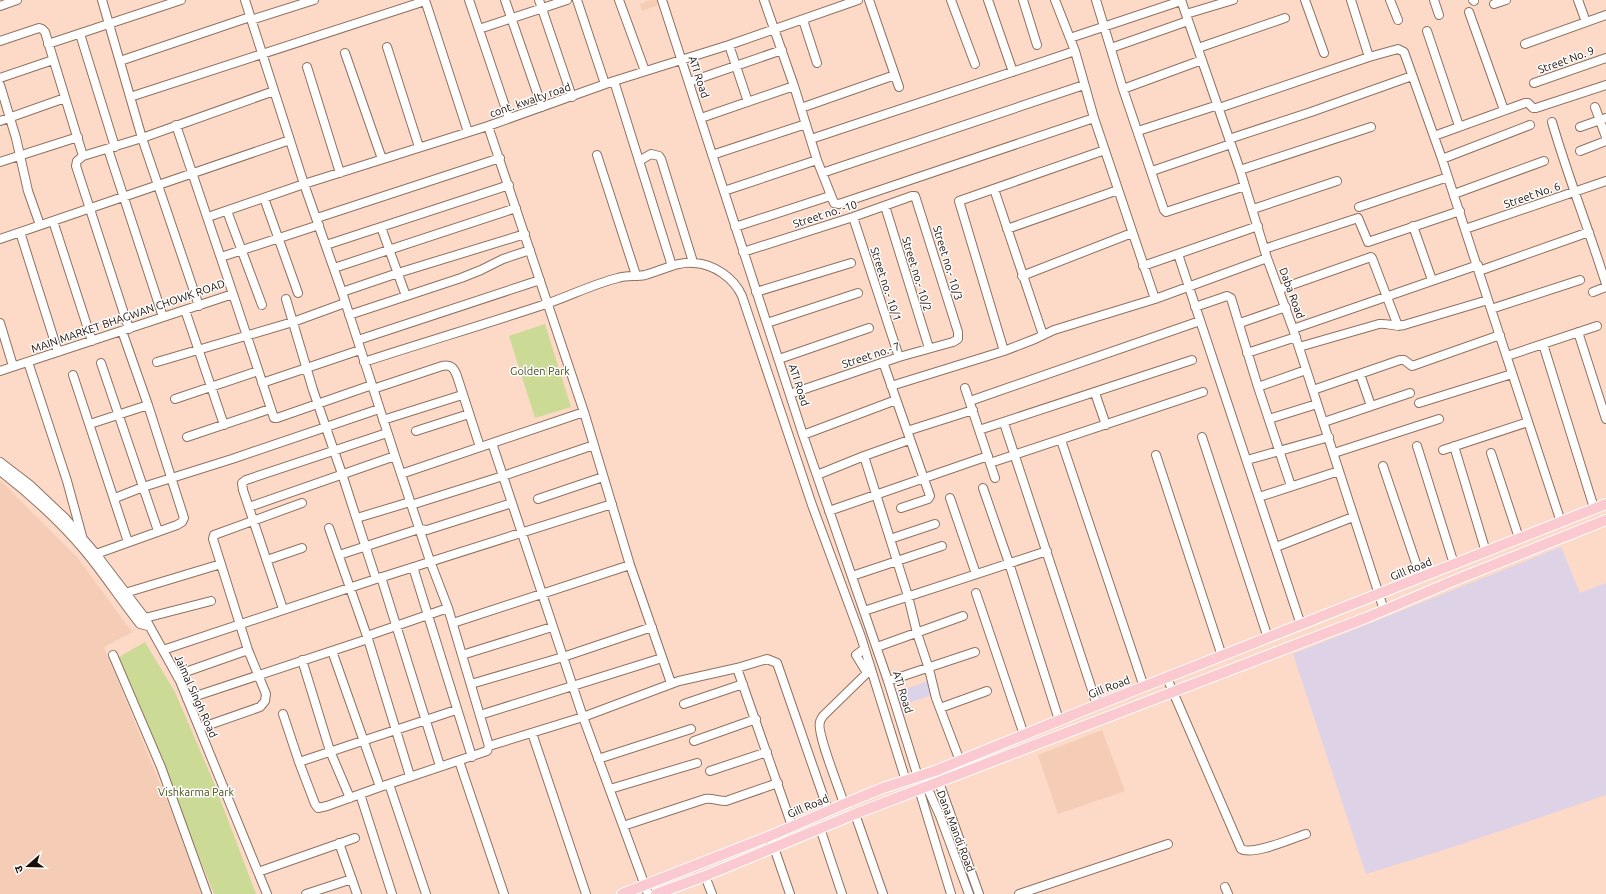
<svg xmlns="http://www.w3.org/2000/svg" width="1606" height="894" viewBox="0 0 1606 894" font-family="Ubuntu,'Noto Sans Devanagari',sans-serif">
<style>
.built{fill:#f5ccb5}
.education{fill:#ded2e7}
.medical{fill:#dbd3e9}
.green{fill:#cbda95}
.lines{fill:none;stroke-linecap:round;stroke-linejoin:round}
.minor-casing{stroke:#8f7160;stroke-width:10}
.major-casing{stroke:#fff;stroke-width:12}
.minor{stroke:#fff;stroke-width:8}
.major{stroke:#fbcad1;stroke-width:10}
.labels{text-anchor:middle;stroke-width:3;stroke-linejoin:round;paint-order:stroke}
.street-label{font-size:11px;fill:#1a0e08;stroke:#fff}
.park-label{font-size:11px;fill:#47501a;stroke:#fff}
</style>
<rect width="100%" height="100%" fill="#fcdac7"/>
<path class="built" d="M 651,0 L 657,0 L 658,5 L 642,11 L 640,4 Z
M 0,480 L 77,557 L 132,632 L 104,647 L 205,894 L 0,894 Z
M 1102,730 L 1125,791 L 1058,814 L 1038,755 Z"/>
<path class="education" d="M 1561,547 L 1580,593 L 1606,583 L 1606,795 L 1456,846 L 1366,874 L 1293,654 Z"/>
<path class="medical" d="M 928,681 L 932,695 L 899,706 L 895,693 Z"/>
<path class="green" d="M 545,324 L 571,407 L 535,418 L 509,336 Z
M 145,642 L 175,692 L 214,783 L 256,894 L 214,894 L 119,657 Z"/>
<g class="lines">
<defs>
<path id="minor" d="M 102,0 L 142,138 L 199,306
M 245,0 L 304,184 L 342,292 L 395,456 L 430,561 L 448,608 L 489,746 L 583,717 L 679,681 L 737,668 L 767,659 L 777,663 L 828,810
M 425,0 L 468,132
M 469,0 L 509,118
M 505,0 L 542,107
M 539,0 L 572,97
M 577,0 L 605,84
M 619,0 L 645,71
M 662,0 L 803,435 L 888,681 L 918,777
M 764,0 L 794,86 L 817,160 L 834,203 L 839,204 L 1094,118
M 869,0 L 899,87
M 951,0 L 975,64
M 988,0 L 1013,72
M 1023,0 L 1037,45
M 1055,0 L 1075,51 L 1094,118 L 1155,299
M 1096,0 L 1123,89 L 1164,210 L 1166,212 L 1245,186
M 1181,0 L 1240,170 L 1267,258 L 1293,329 L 1384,610
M 1305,0 L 1324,53
M 1351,0 L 1369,57
M 1390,0 L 1398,20
M 1434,0 L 1439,15
M 1473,0 L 1474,1
M 1578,0 L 1586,22
M 1494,4 L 1506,0
M 0,6 L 17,0
M 1469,12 L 1504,110
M 1186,14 L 1233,0
M 251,20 L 314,0
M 803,20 L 817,63
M 479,29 L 567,0
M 1427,31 L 1459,126
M 80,34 L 115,147
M 1070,38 L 1181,1
M 0,41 L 39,28 L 42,29 L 45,32 L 83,156 L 142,138 L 274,91
M 48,44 L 181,0
M 1525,44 L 1606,15
M 729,45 L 748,102
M 387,47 L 419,147
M 1111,48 L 1188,21
M 1198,48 L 1285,18
M 345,53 L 382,159
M 120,61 L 250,17
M 307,67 L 340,173
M 0,78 L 53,60
M 614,81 L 672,266
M 689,82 L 782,50
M 1534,83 L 1606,58
M 0,85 L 16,138 L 28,191 L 40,225
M 1123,89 L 1202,60
M 130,97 L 425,1
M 1595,107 L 1606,137
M 801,108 L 895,75
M 1219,108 L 1369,57 L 1398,49 L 1404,52 L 1442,159 L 1488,300
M 701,118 L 794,86
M 0,121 L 65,98
M 1552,122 C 1568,177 1589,230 1606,284
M 488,126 L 584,412 L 630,565 L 671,683
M 1580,127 L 1606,118
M 1138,131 L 1218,105
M 1434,136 L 1525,103 L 1528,103 L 1533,108 L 1536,108 L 1606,85
M 811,139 L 1075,51
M 1229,139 L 1311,112 L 1412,76
M 108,149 L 163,317
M 1580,151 L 1606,141
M 597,155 L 636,275
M 712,155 L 806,124
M 83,156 L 77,161 L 76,166 L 129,329
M 1442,159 L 1530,125
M 639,161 L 651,154 L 659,156 L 661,159 L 693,262
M 0,162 L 78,137
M 1240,170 L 1371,127
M 1152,171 L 1231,144
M 822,173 L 1084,85
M 994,189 L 1043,335
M 724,191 L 817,160
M 1454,194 L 1544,161
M 264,198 L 298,293
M 885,206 L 929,348
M 1359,207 L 1448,177
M 1253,209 L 1337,181
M 227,211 L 262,305
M 208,217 L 304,184 L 488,126 L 614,81 L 729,45 L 858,0
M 853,217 L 899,357
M 317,218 L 500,158
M 53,221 L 92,341
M 1413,226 L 1432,280
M 381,227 L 406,296
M 735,227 L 830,196
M 1007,229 L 1118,190
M 1465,229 L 1606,181
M 20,232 L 58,352
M 0,239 L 290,140
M 326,245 L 509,185
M 1264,249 L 1358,218 L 1368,242 L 1460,211
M 743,252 L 853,217 L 912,196 L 915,196 L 916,199 L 958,332 L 958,339 L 953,342 L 899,357 L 790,394
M 1178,254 L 1301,625
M 221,257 L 319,225
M 1143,266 L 1258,226
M 334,268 L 516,208
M 1479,271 L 1589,232
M 1022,276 L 1132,233
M 1280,289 L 1371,257 L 1372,258 L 1398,326
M 342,292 L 398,273 L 525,234
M 756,292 L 851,263
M 1593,292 L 1606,287
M 233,294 L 274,418 L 277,418 L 372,385
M 286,299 L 313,390 L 342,474 L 376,579
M 1195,307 L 1227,296 L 1231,298 L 1258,387 L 1291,486
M 1491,309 L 1580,280
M 185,310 L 224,425
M 349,315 L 461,278 L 481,270 L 503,259 L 530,250
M 0,323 L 13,366
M 767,323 L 858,293
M 1240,323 L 1286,307
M 1293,329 L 1478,265
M 1578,332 L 1606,419
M 358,340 L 540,280
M 1543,344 L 1594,508
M 1299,347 L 1379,324 C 1387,323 1395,327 1404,325 L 1488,300 L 1561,522
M 1004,351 L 959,201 L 1105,150
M 1247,353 L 1296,337
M 1507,356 L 1597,326
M 779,359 L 869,328
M 28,362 L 67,481 L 82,536
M 157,362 L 293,322 L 345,303
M 364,362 C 425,342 486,324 546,304 C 570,296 593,284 618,278 C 627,275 636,277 645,275 C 661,271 677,261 694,263 C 714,264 734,278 742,296 L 812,505 L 861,637 L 906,781
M 883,362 L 930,496 L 928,499 L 901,508
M 101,363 L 158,531
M 0,371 L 233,294 L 176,125
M 1360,374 L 1371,406
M 73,375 L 128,542
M 262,383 L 360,350
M 891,386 L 1004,351 L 1035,339 L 1054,330 L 1155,299 L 1267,258
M 1258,387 L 1306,370
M 965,388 L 995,478
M 373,389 L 442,366 C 451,364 454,368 457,376 L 480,447
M 1313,390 L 1400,360 L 1404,360 L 1412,366 L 1415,365 L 1500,335
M 1095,393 L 1106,425
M 175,399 L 258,371
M 970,401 L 1200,321
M 1419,403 L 1512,374
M 1269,419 L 1317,404
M 383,420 L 462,395
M 1324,422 L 1410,393
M 1004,423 L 1097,705
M 90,424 L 148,405
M 979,430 L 1192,360
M 416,431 L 469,414
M 907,431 L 973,410
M 803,435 L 896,400
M 187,437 L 270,409
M 1202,437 L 1268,638
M 1061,440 L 1144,687
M 492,443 L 583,717 L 648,894
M 1417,446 L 1454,564
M 1454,446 L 1486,552
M 1443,450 L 1528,422
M 1334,453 L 1439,419
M 1491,453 L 1519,538
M 1156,455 L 1222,656
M 864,456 L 908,596 L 917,633 L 929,669 L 936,698 L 960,761
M 1247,460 L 1329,437
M 0,462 L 30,485 L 66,519 L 96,554 L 145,618 L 180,681 L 267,894
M 990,463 L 1203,392
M 1383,466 L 1421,578
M 0,471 C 31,495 59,520 85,551 C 104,574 121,600 140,624 L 148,626
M 401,474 L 584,412
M 817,475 L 864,456 L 909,440
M 983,488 L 1009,563 L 1059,720
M 1259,497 L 1339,471
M 115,498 L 143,487 L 232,459 L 379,409
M 950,498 L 976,574
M 538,499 L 603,477
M 411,505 L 503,476 L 594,445
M 249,507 L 395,456
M 829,511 L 988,456
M 357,518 L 410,502
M 329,528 L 368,639 L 410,776
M 890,539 L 935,524
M 1276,547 L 1353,517
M 96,554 L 177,525 L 182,522 L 184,518 L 148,405 L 122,331
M 339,555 L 419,529 L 427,530 L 512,503
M 267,560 L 302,548
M 413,567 L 472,757
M 852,576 L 942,546
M 381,577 L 440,766
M 125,593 L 221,564
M 976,593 L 1024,735
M 283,609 L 243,490 L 242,483 L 246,480 L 387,433
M 864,611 L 1047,551
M 145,618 L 211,601
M 453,623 L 630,565
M 367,636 L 448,608
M 877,647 L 963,616
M 163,650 L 376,579 L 612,504
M 332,651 L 380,787 L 487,751 L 489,746
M 113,655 L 161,767 L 207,894
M 462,655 L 552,627
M 302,660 L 330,751 L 350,798
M 737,668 L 792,826
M 177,675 L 248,650
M 1167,678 L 1241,849 C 1253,856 1293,838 1306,834
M 888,681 L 975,652
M 471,684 L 563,657 L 652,627
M 187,699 L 368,639
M 684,704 L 743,684
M 940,708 L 987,691
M 283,714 L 299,762 L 315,804 L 318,808 L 327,806 L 380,787
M 480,715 L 662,658
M 200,728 L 260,707 L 265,701 L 266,694 L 248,650 L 213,539 L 214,535 L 302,503
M 532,733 L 586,894
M 694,741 L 756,719
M 598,759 L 691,729
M 459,761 L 504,894
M 299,762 L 456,710
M 710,771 L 767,752
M 935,771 L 979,894
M 922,776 L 940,816 L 969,894
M 389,784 L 426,894
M 610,789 L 697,763
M 919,789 L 951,894
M 360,794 L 392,894
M 844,804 C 840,790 816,732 820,722 C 820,720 822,718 823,716 L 867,673 L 856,655 L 864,649
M 855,814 L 883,894
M 623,826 L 705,799 C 713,798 718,801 726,801 L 778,783
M 820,828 L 842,894
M 770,836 L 790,894
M 339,843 L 357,894
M 258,872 L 355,838
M 705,876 L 712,894
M 1225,887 L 1228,894
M 306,894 L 352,879
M 1019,894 L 1168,844"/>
<path id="major" d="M 622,894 L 770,836 L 844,804 L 883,788 L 935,771 L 1097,705 L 1606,504
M 656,894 L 705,876 L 855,814 L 1368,617 L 1453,581 L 1606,520"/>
</defs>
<use href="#minor" class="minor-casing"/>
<use href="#major" class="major-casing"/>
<use href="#minor" class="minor"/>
<use href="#major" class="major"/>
</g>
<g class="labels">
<g class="street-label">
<text transform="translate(1566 60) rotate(-20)" y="4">Street No. 9</text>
<text transform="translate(699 77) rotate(72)" y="4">ATI Road</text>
<text transform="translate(530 100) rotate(-19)" y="4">cont. kwalty road</text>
<text transform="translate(1532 195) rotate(-19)" y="4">Street No. 6</text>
<text transform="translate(825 214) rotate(-18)" y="4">Street no. -10</text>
<text transform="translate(948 263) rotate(73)" y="4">Street no.- 10/3</text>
<text transform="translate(917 274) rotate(73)" y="4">Street no.- 10/2</text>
<text transform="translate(886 284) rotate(72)" y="4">Street no.- 10/1</text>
<text transform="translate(1292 293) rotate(70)" y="4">Daba Road</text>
<text transform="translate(128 316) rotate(-19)" y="4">MAIN MARKET BHAGWAN CHOWK ROAD</text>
<text transform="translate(871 355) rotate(-18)" y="4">Street no.- 7</text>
<text transform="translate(799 385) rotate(72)" y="4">ATI Road</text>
<text transform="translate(1411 569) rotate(-22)" y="4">Gill Road</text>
<text transform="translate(1109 687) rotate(-21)" y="4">Gill Road</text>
<text transform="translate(903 692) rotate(73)" y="4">ATI Road</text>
<text transform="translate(196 696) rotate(66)" y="4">Jaimal Singh Road</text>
<text transform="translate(808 806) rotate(-23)" y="4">Gill Road</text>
<text transform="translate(956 831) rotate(69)" y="4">Dana Mandi Road</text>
</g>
<g class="park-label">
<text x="540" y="375">Golden Park</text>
<text x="196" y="796">Vishkarma Park</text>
</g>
</g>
<g transform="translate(28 866) rotate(250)" stroke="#ffffff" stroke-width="3" paint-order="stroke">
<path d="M0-3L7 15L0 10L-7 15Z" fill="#1a0e08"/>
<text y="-6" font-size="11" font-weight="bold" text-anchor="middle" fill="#1a0e08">उ</text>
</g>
</svg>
